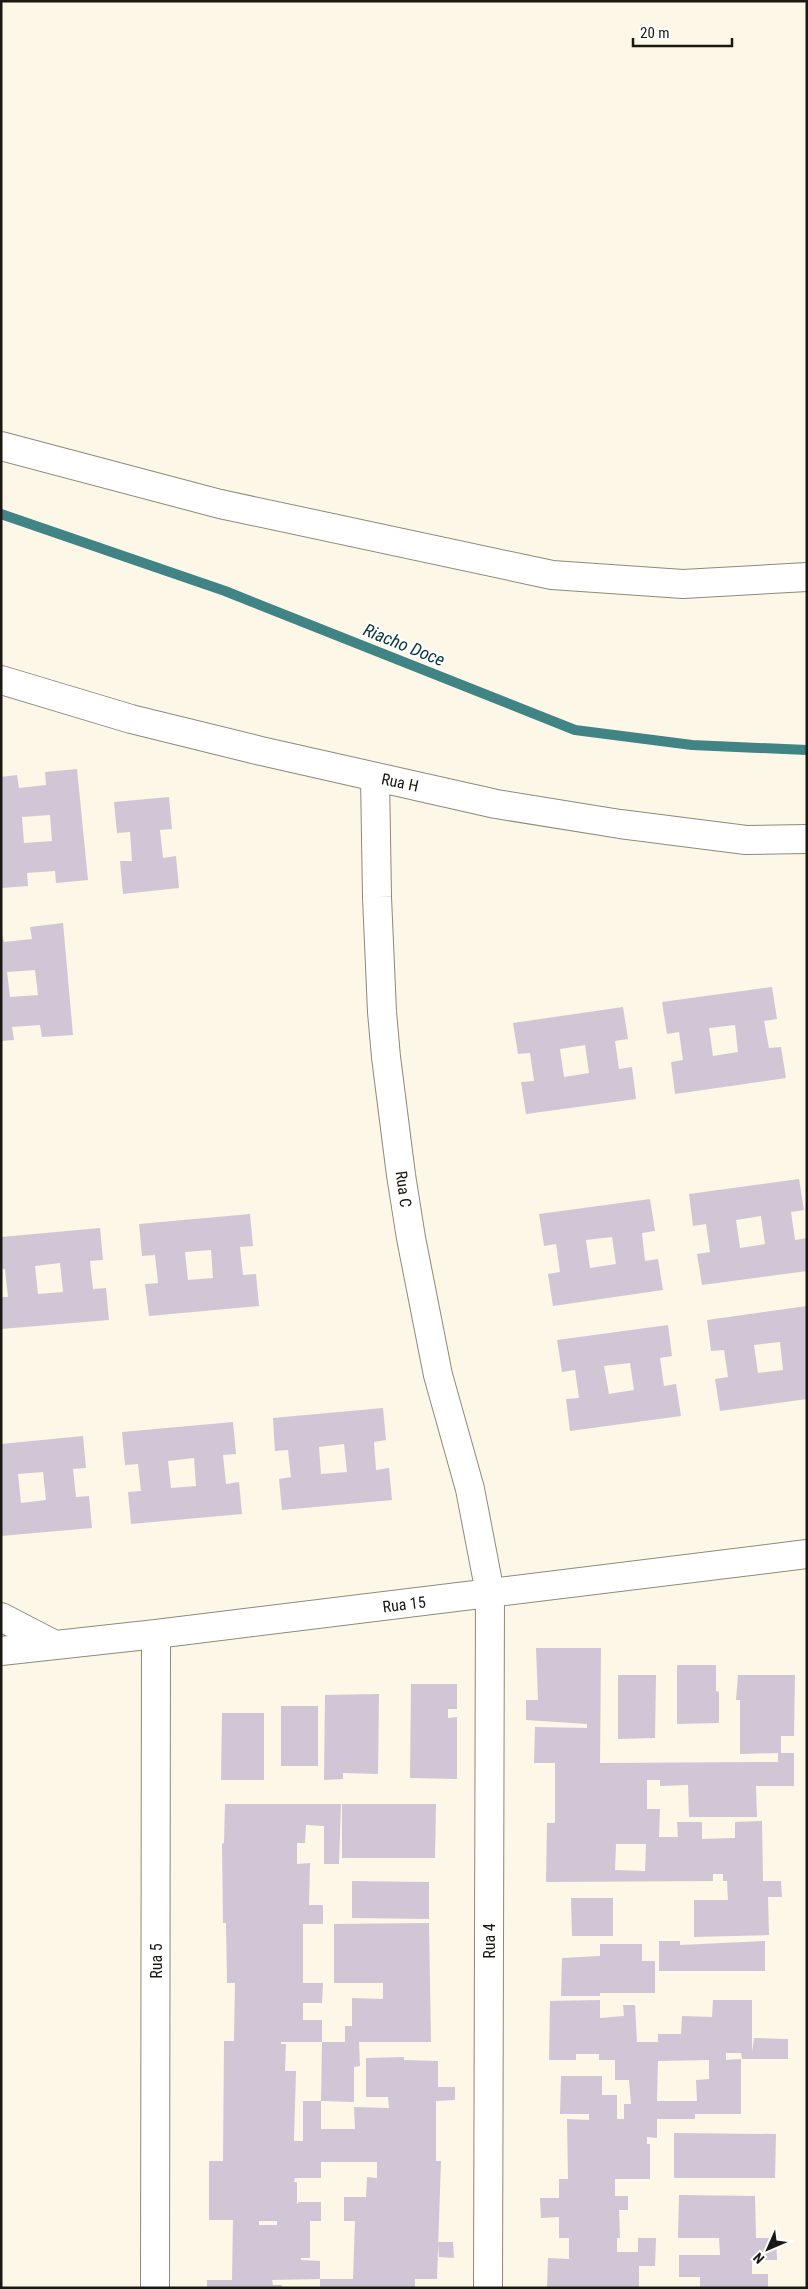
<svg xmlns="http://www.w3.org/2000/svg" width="808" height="2289" viewBox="0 0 808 2289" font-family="'Roboto Condensed',sans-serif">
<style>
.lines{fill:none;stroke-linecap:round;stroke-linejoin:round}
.stream{stroke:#408486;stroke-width:10}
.building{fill:#d1c6d5;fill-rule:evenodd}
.street-casing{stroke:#8e897a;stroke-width:30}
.street{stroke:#fff;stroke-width:28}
.labels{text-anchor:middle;stroke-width:4;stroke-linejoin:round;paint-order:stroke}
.street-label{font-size:16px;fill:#1a1813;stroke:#fff}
.water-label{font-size:18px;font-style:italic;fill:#08383a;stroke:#fff}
</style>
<rect width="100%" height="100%" fill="#fdf7e7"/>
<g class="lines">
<path class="stream" d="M 1,514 L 225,591 L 575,730 L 692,745 L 807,750"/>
</g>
<path class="building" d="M 77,769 L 88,880 L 56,883 L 55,871 L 27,873 L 28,886 L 1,888 L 1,777 L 17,775 L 19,788 L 46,785 L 45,772 ZM 50,815 L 52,841 L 24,843 L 22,817 Z
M 169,797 L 172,829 L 160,830 L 163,858 L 176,856 L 179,888 L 123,894 L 120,861 L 132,861 L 130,832 L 117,833 L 114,802 Z
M 63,923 L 73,1035 L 42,1037 L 40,1025 L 12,1027 L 14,1040 L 1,1041 L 1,930 L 4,942 L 32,939 L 30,927 ZM 35,970 L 38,995 L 10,997 L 7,972 Z
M 772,987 L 777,1019 L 764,1021 L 769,1048 L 781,1047 L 786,1078 L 675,1094 L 671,1062 L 683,1060 L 679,1032 L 667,1034 L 662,1002 ZM 735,1025 L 738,1052 L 713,1056 L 709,1028 Z
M 623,1007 L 628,1039 L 615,1041 L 619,1069 L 632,1067 L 636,1099 L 526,1114 L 521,1082 L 534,1081 L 530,1053 L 518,1054 L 513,1023 ZM 585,1045 L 589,1073 L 564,1077 L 560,1049 Z
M 799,1179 L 804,1210 L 791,1212 L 795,1240 L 807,1238 L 807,1271 L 702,1285 L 697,1254 L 710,1252 L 706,1224 L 693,1226 L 689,1194 ZM 761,1216 L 765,1244 L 740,1248 L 736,1220 Z
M 650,1199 L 655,1231 L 642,1233 L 645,1261 L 658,1259 L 663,1290 L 553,1306 L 548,1274 L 560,1272 L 556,1244 L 544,1246 L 539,1214 ZM 612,1237 L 616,1264 L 590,1268 L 586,1240 Z
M 250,1214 L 253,1246 L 240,1247 L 243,1275 L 256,1274 L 259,1306 L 149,1316 L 145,1284 L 158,1283 L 155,1255 L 142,1256 L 139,1224 ZM 211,1250 L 213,1278 L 188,1280 L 185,1252 Z
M 100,1228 L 103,1260 L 90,1261 L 93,1289 L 106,1288 L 109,1320 L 1,1329 L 1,1297 L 8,1297 L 5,1269 L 1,1269 L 1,1237 ZM 60,1263 L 63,1292 L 38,1294 L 35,1266 Z
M 807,1306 L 807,1399 L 720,1411 L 715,1379 L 728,1377 L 724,1350 L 711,1351 L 707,1320 ZM 780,1342 L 783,1370 L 758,1373 L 754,1345 Z
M 668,1325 L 672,1356 L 660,1358 L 664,1386 L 676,1384 L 681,1416 L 570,1431 L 566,1399 L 579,1398 L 575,1370 L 562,1372 L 557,1340 ZM 630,1363 L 634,1390 L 609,1394 L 604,1366 Z
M 383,1408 L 386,1440 L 374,1442 L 376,1470 L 389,1468 L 392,1500 L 282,1510 L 279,1479 L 291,1477 L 288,1450 L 275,1451 L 273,1418 ZM 344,1444 L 347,1472 L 321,1474 L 319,1447 Z
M 233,1422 L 236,1454 L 223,1455 L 226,1484 L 239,1482 L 242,1514 L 131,1524 L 128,1492 L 141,1491 L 138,1464 L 125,1465 L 122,1432 ZM 194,1458 L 196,1486 L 171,1488 L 168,1461 Z
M 83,1436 L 86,1468 L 73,1469 L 76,1497 L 89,1496 L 92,1528 L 1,1536 L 1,1444 ZM 43,1472 L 46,1500 L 21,1503 L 18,1474 Z
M 536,1648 L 601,1648 L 600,1763 L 778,1762 L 778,1753 L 740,1754 L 740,1700 L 736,1700 L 738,1675 L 795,1675 L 794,1736 L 781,1736 L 781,1753 L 794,1753 L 794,1786 L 756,1786 L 757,1817 L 689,1817 L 688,1785 L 660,1786 L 660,1780 L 647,1780 L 647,1809 L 660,1809 L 659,1837 L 678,1837 L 677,1822 L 702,1822 L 702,1839 L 735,1838 L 735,1822 L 762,1821 L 763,1881 L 781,1881 L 782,1897 L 768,1897 L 769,1935 L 694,1937 L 694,1900 L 728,1900 L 727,1881 L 723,1881 L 723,1874 L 713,1874 L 713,1881 L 546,1882 L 547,1823 L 555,1823 L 555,1763 L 534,1763 L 535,1727 L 587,1728 L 587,1724 L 526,1720 L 526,1700 L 538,1700 ZM 616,1844 L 646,1844 L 645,1871 L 615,1870 Z
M 677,1665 L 716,1665 L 716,1691 L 719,1692 L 719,1723 L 677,1724 Z
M 618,1675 L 656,1675 L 655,1738 L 618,1739 Z
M 411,1684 L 457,1684 L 457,1709 L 448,1709 L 448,1718 L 457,1717 L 457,1779 L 410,1778 Z
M 379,1694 L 378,1774 L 343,1773 L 343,1779 L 324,1780 L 325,1695 Z
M 281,1706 L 318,1706 L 318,1766 L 281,1766 Z
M 222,1713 L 264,1713 L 264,1780 L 221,1780 Z
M 225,1804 L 341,1804 L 339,1864 L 324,1864 L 324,1826 L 306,1825 L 305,1843 L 297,1843 L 297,1864 L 310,1863 L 309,1905 L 323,1905 L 323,1924 L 303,1924 L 303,1983 L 323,1983 L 322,2003 L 303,2003 L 303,2020 L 322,2020 L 322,2042 L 281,2042 L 281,2044 L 286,2044 L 285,2071 L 296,2071 L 294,2141 L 303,2141 L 303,2101 L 321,2101 L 322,2042 L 345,2042 L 345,2026 L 352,2026 L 352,1998 L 383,1999 L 383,1983 L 334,1983 L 334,1924 L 429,1923 L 431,2042 L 359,2042 L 360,2066 L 354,2067 L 354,2102 L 321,2101 L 321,2129 L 355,2129 L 354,2107 L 389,2108 L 388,2097 L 366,2097 L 366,2058 L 404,2057 L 404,2060 L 438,2061 L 438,2087 L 455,2087 L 455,2100 L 436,2101 L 436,2161 L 441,2161 L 437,2279 L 415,2279 L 415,2288 L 320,2288 L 320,2279 L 353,2279 L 355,2221 L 344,2221 L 344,2197 L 366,2197 L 367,2177 L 377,2178 L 377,2162 L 321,2162 L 321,2178 L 295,2178 L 294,2182 L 297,2182 L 297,2204 L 299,2202 L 321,2202 L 321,2221 L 310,2221 L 310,2258 L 301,2258 L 301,2260 L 320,2261 L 320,2279 L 272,2280 L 273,2285 L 282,2285 L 282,2288 L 207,2288 L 207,2280 L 232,2280 L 233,2220 L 209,2220 L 209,2161 L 223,2161 L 224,2041 L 234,2041 L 235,1983 L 227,1983 L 226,1923 L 223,1923 L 222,1844 L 224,1843 ZM 259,2221 L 277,2221 L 277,2225 L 259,2225 Z
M 342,1804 L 436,1804 L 435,1858 L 342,1858 Z
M 352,1881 L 429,1882 L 429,1919 L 352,1918 Z
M 571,1898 L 613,1898 L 613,1936 L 572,1936 Z
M 659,1941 L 680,1941 L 680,1945 L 765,1941 L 765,1971 L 659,1971 Z
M 600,1944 L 642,1944 L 642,1961 L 655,1961 L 655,1993 L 600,1993 L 600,1996 L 561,1996 L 562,1958 L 600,1956 Z
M 600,2000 L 600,2018 L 624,2016 L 623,2005 L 635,2005 L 637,2042 L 658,2042 L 658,2034 L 681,2034 L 682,2016 L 712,2017 L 713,2000 L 752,2000 L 752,2052 L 754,2038 L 788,2039 L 788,2059 L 742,2059 L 741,2053 L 726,2053 L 726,2060 L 741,2059 L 741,2114 L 695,2114 L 695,2119 L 657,2119 L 657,2138 L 647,2137 L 647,2144 L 650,2144 L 650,2179 L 615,2179 L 615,2196 L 628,2196 L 628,2210 L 619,2210 L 620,2238 L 617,2238 L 617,2252 L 638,2252 L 638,2238 L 656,2238 L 655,2266 L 639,2266 L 639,2288 L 547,2288 L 548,2258 L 569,2259 L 569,2238 L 559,2238 L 559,2217 L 541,2218 L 540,2198 L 559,2198 L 559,2179 L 568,2179 L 567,2119 L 589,2120 L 589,2114 L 560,2114 L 561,2076 L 602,2076 L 602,2095 L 617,2095 L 617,2119 L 624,2119 L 624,2104 L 631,2104 L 629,2080 L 615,2080 L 615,2060 L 599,2060 L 599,2054 L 576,2054 L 576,2060 L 549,2060 L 550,2001 ZM 709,2060 L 709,2079 L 696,2080 L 697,2101 L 657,2101 L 658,2061 Z
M 674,2133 L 776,2134 L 775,2178 L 674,2178 Z
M 679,2195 L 755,2196 L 756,2238 L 776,2238 L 777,2260 L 752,2260 L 752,2274 L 768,2274 L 768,2288 L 700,2288 L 700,2277 L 679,2277 L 679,2255 L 720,2255 L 719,2238 L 678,2238 Z
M 438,2242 L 453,2242 L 454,2258 L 439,2257 Z"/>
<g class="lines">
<defs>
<path id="street" d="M 1,446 L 220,504 L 552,575 L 683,584 L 807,577
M 1,680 L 131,719 L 261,751 L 496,804 L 620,824 L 746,840 L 807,839
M 375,777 L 377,897 L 382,1012 L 386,1057 L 401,1175 L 411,1238 L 438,1375 L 470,1489 L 490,1593 L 488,2288
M 1,1617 L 53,1644
M 1,1651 L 156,1634 L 807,1554
M 155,2288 L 156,1634"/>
</defs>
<use href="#street" class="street-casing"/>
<use href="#street" class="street"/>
</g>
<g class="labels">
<g class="street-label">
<text transform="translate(400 782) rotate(12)" y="6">Rua H</text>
<text transform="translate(404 1189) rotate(82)" y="6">Rua C</text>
<text transform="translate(404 1604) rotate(-7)" y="6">Rua 15</text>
<text transform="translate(489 1941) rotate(-90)" y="6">Rua 4</text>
<text transform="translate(156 1961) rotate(-90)" y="6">Rua 5</text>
</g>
<g class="water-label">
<text transform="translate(404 645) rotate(22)" y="6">Riacho Doce</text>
</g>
</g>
<rect width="808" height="2289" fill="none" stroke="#1a1813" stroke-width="5"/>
<g transform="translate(768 2249) rotate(225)" stroke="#ffffff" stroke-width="4" paint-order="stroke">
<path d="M0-4L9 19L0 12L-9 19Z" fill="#1a1813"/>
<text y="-8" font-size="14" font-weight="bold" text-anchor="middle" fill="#1a1813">N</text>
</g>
<path d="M633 38v8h99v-8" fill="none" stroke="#1a1813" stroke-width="2.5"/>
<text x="640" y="38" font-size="15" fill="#1a1813" stroke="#ffffff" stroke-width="4" paint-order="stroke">20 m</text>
</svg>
